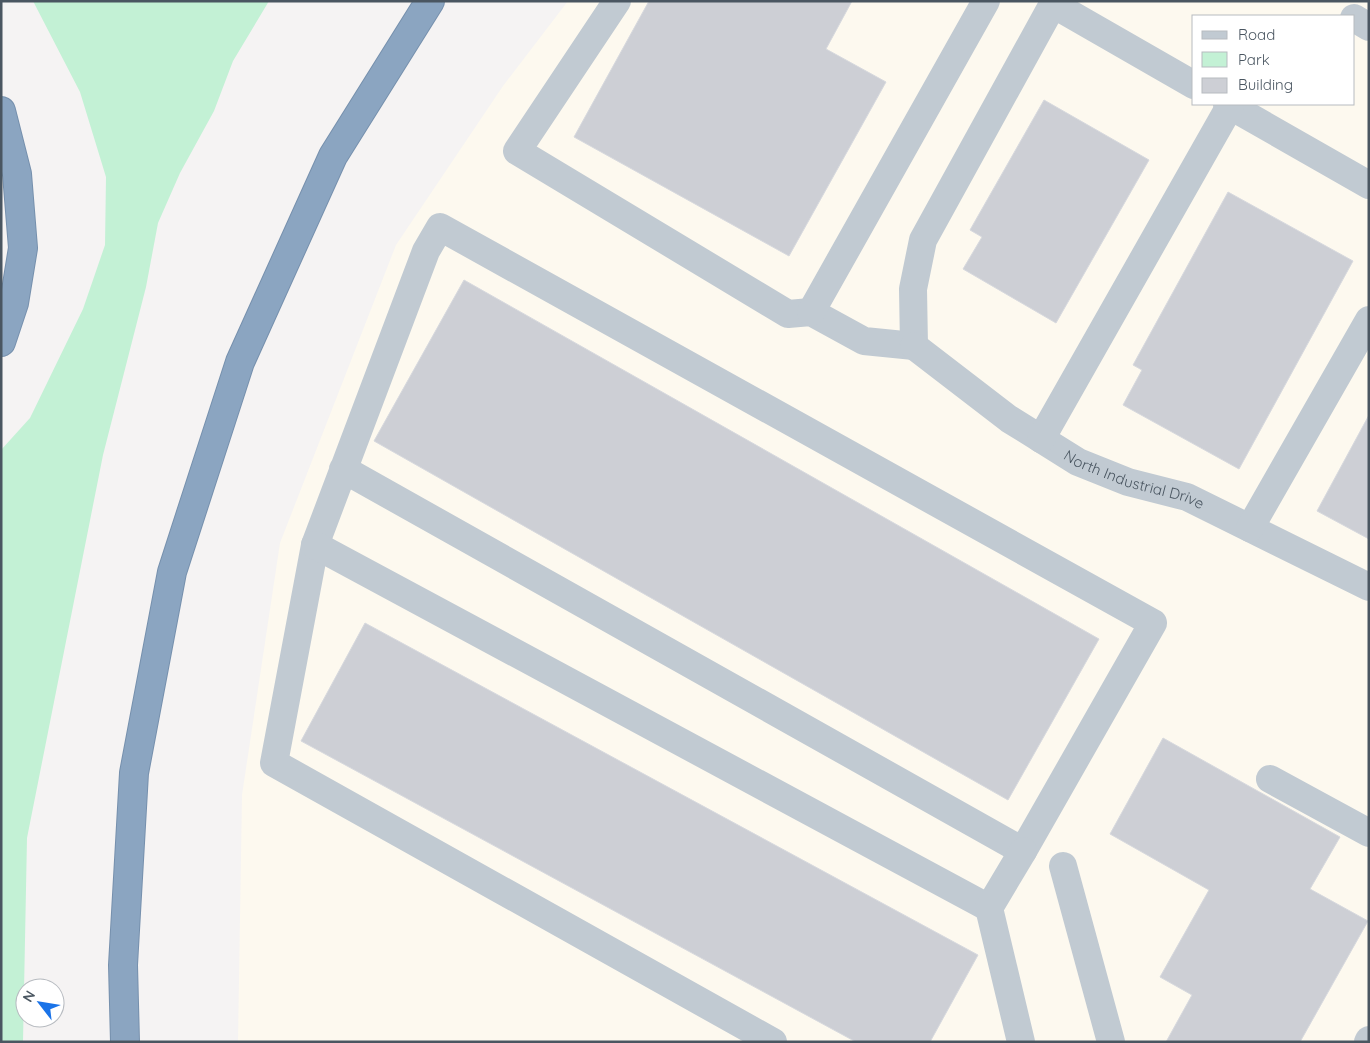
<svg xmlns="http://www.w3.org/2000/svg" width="1370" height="1043" viewBox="0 0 1370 1043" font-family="Quicksand,sans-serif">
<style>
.commercial{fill:#fdf9ef;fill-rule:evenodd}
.green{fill:#c3f1d5}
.building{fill:#cdcfd5;stroke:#d7d9de}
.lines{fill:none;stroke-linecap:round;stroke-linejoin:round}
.highway-casing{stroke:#7690ad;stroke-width:30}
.minor{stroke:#c1cad2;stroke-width:28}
.highway{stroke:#8ba5c1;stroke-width:28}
.labels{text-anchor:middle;stroke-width:4.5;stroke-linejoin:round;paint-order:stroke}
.street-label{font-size:15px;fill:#4a5661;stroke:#fff}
</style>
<rect width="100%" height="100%" fill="#f5f3f3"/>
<path class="commercial" d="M 568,1 L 1369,1 L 1369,1042 L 238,1042 L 242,795 L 280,543 L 396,245 L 503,86 ZM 1194,16 L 1354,16 L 1354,104 L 1194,104 Z"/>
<path class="green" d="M 33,1 L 269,1 L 233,61 L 214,111 L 180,173 L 158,223 L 146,287 L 103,455 L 27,838 L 23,1042 L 1,1042 L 1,450 L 30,418 L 83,309 L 105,245 L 106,177 L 80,92 Z"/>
<path class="building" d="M 649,1 L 852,1 L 826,49 L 886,82 L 789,256 L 574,137 Z
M 1044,100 L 1149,160 L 1056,323 L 963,269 L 982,237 L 970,230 Z
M 1228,192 L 1353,261 L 1239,469 L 1123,405 L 1142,370 L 1133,365 Z
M 464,280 L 1099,639 L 1008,800 L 374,441 Z
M 1369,415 L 1369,539 L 1317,511 Z
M 365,623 L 978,955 L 930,1042 L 856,1042 L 301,741 Z
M 1163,738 L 1340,837 L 1310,889 L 1368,921 L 1300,1042 L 1166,1042 L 1192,995 L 1160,977 L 1209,890 L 1110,834 Z"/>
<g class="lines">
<defs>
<path id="highway" d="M 1,111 L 17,174 L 23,248 L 14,303 L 1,342
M 125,1042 L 123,965 L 134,773 L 172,572 L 240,362 L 333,156 L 430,1"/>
</defs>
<use href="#highway" class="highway-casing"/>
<g class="minor">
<path d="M 617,1 L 517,151 L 788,314 L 811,312 L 864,341 L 914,346"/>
<path d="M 1354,18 L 1369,27"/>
<path d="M 1227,104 L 1369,185"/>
<path d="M 811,312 L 986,1"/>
<path d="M 914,346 L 913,289 L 923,240 L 1053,4 L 1194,85"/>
<path id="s1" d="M 914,346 L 1009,419 L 1078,462 L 1128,482 L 1187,497 L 1369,587"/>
<path d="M 1041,439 L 1230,106"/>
<path d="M 343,469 L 1023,851 L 1153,623 L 440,227 L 426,251 L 315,545 L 274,763 L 773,1042"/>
<path d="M 1250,528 L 1369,320"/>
<path d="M 315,545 L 989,908"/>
<path d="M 1270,779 L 1369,833"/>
<path d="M 1063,866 L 1111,1042"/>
<path d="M 1021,1042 L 989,908 L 1023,851"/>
<path d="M 1368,1042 L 1369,1040"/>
</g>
<use href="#highway" class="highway"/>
</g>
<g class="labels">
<g class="street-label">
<text dy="5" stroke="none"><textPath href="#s1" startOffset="260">North Industrial Drive</textPath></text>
</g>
</g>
<rect width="1370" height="1043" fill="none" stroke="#4a5661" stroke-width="5"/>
<rect x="1192" y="15" width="162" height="90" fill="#ffffff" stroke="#b7bbc0"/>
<rect x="1202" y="31" width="25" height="8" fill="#c1cad2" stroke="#b7bbc0"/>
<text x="1238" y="40" font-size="15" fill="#4a5661">Road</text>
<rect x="1202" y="52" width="25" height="15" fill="#c3f1d5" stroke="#b7bbc0"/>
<text x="1238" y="65" font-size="15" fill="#4a5661">Park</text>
<rect x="1202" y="78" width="25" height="15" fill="#cdcfd5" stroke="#b7bbc0"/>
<text x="1238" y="90" font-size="15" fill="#4a5661">Building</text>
<g transform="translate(40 1003) rotate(301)"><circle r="24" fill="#ffffff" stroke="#b7bbc0"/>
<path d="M0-4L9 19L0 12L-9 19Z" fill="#1a73e8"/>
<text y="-8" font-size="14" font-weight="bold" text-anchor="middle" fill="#4a5661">N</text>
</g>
</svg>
